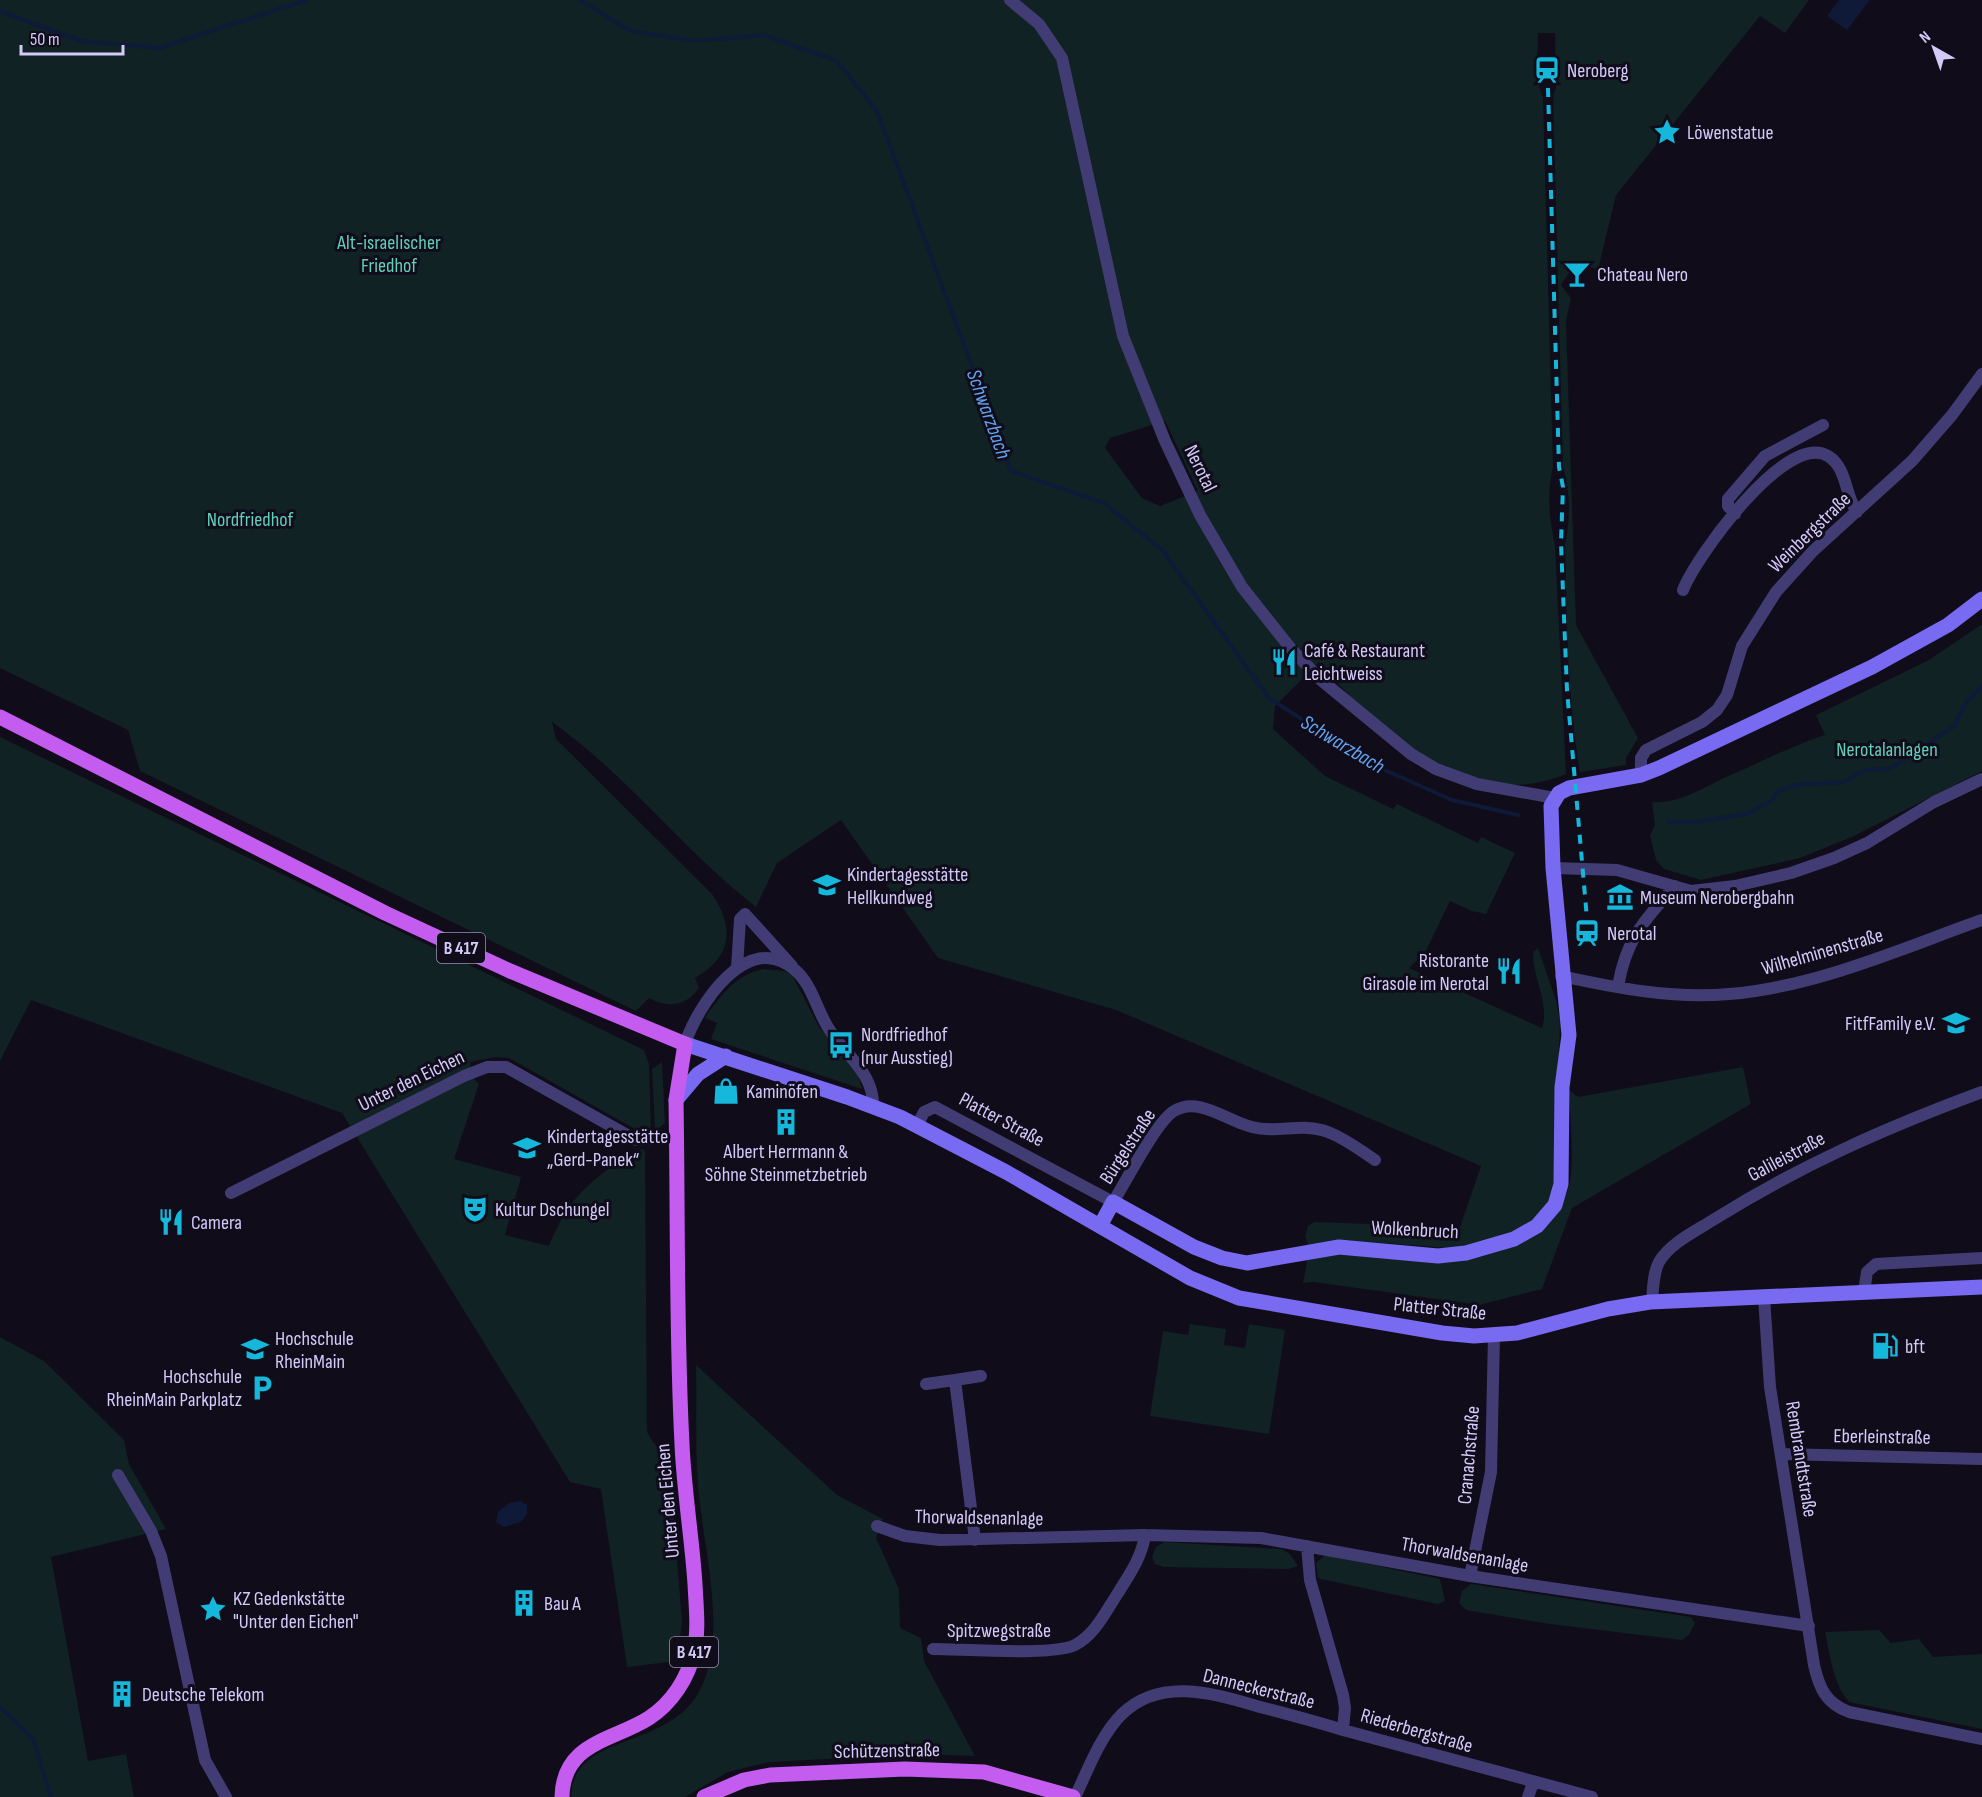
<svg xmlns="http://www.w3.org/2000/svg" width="1982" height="1797" viewBox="0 0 1982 1797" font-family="'Sofia Sans Condensed',sans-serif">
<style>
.green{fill:#102223;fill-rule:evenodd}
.water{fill:#0e1a37}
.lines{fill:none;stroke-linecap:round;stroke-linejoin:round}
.stream{stroke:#0e1a37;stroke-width:4}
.street{stroke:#423c74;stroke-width:12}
.secondary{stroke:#786af1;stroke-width:15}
.primary{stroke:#c35cef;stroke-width:15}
.rail{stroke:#15b8db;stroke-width:4;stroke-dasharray:9 8;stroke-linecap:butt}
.labels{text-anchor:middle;stroke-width:6;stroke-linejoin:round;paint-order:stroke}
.shield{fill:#100c1a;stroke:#9891b7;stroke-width:1.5}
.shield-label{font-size:18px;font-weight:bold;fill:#d3cafa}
.poi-label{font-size:20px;fill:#d3cafa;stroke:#100c1a;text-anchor:start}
.park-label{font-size:20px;fill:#5fd1bd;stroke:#100c1a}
.street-label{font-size:20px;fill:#d3cafa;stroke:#100c1a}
.water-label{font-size:21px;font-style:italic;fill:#62a4f0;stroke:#100c1a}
</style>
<rect width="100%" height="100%" fill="#100c1a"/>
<path class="green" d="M 0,0 L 1809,0 L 1785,33 L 1760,16 L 1616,195 L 1598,270 L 1577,261 L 1561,285 L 1571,298 L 1566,321 L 1576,625 L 1638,738 L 1626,758 L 1626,765 L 1580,772 C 1567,697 1567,620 1565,544 C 1571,518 1570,491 1563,466 L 1553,96 L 1556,88 L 1555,33 L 1538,33 C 1538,53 1534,79 1543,97 L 1553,467 C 1547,492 1549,519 1555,544 L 1566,774 C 1471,815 1377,730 1319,662 L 1275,706 L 1273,729 L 1325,776 L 1393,809 L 1397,804 L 1478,843 L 1481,837 L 1515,853 L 1486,914 L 1472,911 L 1450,901 L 1426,951 L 1409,968 L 1542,1028 C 1550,1003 1532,977 1533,952 L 1538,948 L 1556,1000 L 1560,1020 L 1555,1194 L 1528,1227 L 1462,1249 L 1344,1240 L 1309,1246 L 1305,1237 L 1308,1226 L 1314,1222 L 1460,1227 L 1481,1166 L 1116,1010 L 938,958 L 841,820 L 777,863 L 756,907 C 684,851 627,775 552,722 L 556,739 L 712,894 C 735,928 732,957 695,978 L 699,988 C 685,1007 668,1008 649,998 L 636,1011 L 140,771 L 128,730 L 0,668 ZM 1165,421 L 1198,491 L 1160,506 L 1142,498 L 1105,448 L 1110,438 Z
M 1982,624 L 1982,771 L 1852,837 L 1800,858 L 1701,880 L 1664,869 L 1656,860 L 1650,835 L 1655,825 L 1652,802 C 1678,804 1703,788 1726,777 C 1759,763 1791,746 1825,735 L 1816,715 L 1929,660 Z
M 0,737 L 644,1050 L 649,1064 L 651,1131 L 637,1130 L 626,1124 L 509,1058 L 495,1057 L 470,1062 L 473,1078 L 479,1084 L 454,1159 L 521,1177 L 505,1235 L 549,1246 C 569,1195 591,1181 634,1151 L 643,1149 L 645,1152 L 647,1432 L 653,1442 L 669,1460 L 682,1622 L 677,1661 L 627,1667 L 601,1489 L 570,1482 L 342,1113 L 31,1000 L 0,1061 Z
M 764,969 L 784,971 L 792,975 L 819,1027 L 857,1072 L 862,1089 L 711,1039 L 717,1023 L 705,1018 L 707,1014 C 724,993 736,974 764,969 Z
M 662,1062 L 665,1123 L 655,1131 L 652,1069 Z
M 1743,1067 L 1751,1104 L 1572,1208 L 1542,1289 L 1479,1305 L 1314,1282 L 1303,1283 L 1308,1256 C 1325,1254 1342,1250 1358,1250 C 1389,1251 1419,1262 1449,1261 C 1497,1258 1556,1237 1569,1186 C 1575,1167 1570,1114 1569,1090 L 1578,1097 Z
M 1190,1324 L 1226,1329 L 1224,1345 L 1245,1348 L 1249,1324 L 1285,1330 L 1269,1434 L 1150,1416 L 1163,1331 L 1188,1335 Z
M 0,1337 L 44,1361 L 124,1440 L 129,1464 L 166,1529 L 51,1557 L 88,1761 L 126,1754 L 134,1797 L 0,1797 Z
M 696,1365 L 837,1495 L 883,1519 L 876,1538 L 899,1589 L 900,1628 L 921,1638 L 924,1661 L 975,1756 L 921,1754 L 769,1762 L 728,1772 L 685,1797 L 571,1797 C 573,1731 669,1751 700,1690 C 729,1632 702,1546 698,1483 C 695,1444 697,1404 696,1365 Z
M 1165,1542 L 1281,1549 L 1290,1554 L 1298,1566 L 1289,1569 L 1164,1567 L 1155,1564 L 1152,1557 L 1156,1547 Z
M 1325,1555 L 1440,1579 L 1445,1601 L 1438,1604 L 1321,1579 L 1318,1577 L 1316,1563 Z
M 1471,1584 L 1691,1617 L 1695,1623 L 1689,1635 L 1682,1640 L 1550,1624 L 1466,1610 L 1459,1603 L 1462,1591 Z
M 1879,1630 L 1891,1643 L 1919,1639 L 1933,1657 L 1982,1654 L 1982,1729 L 1849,1702 C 1833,1684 1830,1655 1825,1632 Z"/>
<path class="water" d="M 1839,0 L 1870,0 L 1847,30 L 1827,16 Z
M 520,1501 L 527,1505 L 527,1514 L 521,1522 L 504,1527 L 496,1522 L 498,1512 L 509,1503 Z"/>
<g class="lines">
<path class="stream" d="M 580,0 L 631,31 L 694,41 L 764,35 L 837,61 L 877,111 L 1011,471 L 1104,503 L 1163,551 L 1269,698 L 1369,763 L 1452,800 L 1518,815
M 0,11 L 81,41 L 159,48 L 307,0
M 1669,822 L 1697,822 L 1747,814 L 1771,801 L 1777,792 L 1795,785 L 1844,782 L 1865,770 L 1887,769 L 1895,766 L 1954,726 L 1967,701 L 1982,686
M 0,1707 L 33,1739 L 51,1797"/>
<path class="street" d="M 1010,0 L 1039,24 L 1062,58 L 1123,336 L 1165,441 L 1200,515 L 1242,587 L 1292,650 L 1321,680 L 1411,754 L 1436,769 L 1477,784 L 1555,798
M 1735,514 L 1728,506 L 1728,499 L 1765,456 L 1823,425
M 1683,590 C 1696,557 1786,431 1828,456 C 1847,467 1845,496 1857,512
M 1641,775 L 1641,758 L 1646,750 L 1702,722 L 1717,710 L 1727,695 L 1742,646 L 1776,592 L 1813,551 L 1912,461 L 1952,415 L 1982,374
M 1553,868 L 1617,870 L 1691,891 L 1735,886 L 1791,873 L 1834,858 L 1867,843 L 1934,802 L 1982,779
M 737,968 L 740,919 L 745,914 L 792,966
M 1561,976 C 1616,988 1673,999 1729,994 C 1816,987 1900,949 1982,920
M 1618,987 C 1625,941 1644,920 1675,886
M 685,1044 C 697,1006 748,928 795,970 C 812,984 817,1011 829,1029 C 845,1055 874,1073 873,1106
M 917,1126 L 924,1112 L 935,1107 L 1113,1202 C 1126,1182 1156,1122 1174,1111 C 1199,1096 1227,1121 1252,1127 C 1277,1134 1303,1122 1328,1132 C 1346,1139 1360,1150 1375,1160
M 231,1193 L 464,1076 L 487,1067 L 506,1067 L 636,1140 L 677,1138
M 1864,1292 L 1867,1272 L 1876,1264 L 1982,1258
M 1764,1297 L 1770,1387 L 1814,1665 C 1819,1687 1825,1703 1849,1712 L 1982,1739
M 1652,1302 C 1653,1290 1653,1273 1659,1262 C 1670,1243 1696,1231 1713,1220 C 1801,1165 1885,1128 1982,1092
M 955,1380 L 981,1376
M 926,1384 L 955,1380 L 975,1540
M 1781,1454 L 1982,1459
M 118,1475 L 151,1531 L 161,1556 L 205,1760 L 226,1797
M 877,1526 L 905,1536 L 940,1540 L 1145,1535 L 1261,1538 L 1470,1576 L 1809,1626
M 1307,1546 L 1310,1580 L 1343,1695 L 1345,1708 L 1343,1730 L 1592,1797
M 1470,1576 L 1491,1472 L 1494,1335
M 933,1649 C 961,1649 1054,1656 1075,1645 C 1095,1635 1106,1611 1118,1593 C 1129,1575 1142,1557 1145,1535
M 1075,1797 C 1088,1770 1100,1736 1122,1714 C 1162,1675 1218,1695 1264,1708 C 1291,1715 1317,1722 1343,1730
M 1528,1797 L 1533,1783"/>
<path class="secondary" d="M 685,1044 L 847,1097 L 900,1117 L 1006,1172 L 1190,1278 L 1239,1298 L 1442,1333 L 1474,1336 L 1517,1333 L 1608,1309 L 1650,1302 L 1982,1287
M 676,1100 L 698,1074 L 726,1056
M 1100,1226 L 1113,1202 L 1194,1247 L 1222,1258 L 1247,1263 L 1339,1247 L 1438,1256 L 1466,1253 L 1514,1239 L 1537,1226 L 1555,1205 L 1561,1184 L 1562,1087 L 1569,1035 L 1553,868 L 1551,806 L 1559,793 L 1569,788 L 1641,775 L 1659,768 L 1872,667 L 1948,625 L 1982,599"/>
<path class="primary" d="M 0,717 L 385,913 L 510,971 L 685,1044 L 676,1100 C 678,1215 676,1330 682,1444 C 684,1491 692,1538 695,1584 C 696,1606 699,1630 694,1652 C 688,1678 672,1703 649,1718 C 613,1741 563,1742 562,1797
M 704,1797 L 744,1780 L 770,1775 L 905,1769 L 984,1772 L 1073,1797"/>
<path class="rail" d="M 1548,88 L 1559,467 L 1563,487 L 1561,543 L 1567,690 L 1587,919"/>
</g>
<defs>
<symbol id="station-bare" viewBox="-9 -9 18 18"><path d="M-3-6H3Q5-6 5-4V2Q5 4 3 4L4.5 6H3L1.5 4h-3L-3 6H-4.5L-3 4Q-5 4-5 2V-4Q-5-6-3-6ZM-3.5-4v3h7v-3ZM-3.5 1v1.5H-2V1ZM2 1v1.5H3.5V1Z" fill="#15b8db" stroke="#100c1a" stroke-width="2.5" paint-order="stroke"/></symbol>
<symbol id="sight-bare" viewBox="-9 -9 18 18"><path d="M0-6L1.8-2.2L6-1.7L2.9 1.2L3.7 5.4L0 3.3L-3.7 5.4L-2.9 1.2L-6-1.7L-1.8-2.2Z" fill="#15b8db" stroke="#100c1a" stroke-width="2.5" paint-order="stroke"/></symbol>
<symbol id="bar-bare" viewBox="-9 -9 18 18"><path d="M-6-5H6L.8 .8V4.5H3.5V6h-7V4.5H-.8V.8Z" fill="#15b8db" stroke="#100c1a" stroke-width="2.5" paint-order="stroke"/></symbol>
<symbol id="restaurant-bare" viewBox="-9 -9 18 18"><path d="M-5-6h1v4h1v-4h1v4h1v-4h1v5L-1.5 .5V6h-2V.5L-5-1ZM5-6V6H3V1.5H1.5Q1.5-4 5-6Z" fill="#15b8db" stroke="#100c1a" stroke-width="2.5" paint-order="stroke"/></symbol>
<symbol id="school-bare" viewBox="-9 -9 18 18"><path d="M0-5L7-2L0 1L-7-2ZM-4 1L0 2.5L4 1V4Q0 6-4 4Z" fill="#15b8db" stroke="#100c1a" stroke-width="2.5" paint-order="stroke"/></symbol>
<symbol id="museum-bare" viewBox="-9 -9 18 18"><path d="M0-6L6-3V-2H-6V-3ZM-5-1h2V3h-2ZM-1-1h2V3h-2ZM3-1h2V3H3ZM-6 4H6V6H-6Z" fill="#15b8db" stroke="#100c1a" stroke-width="2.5" paint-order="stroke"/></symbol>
<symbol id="bus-bare" viewBox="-9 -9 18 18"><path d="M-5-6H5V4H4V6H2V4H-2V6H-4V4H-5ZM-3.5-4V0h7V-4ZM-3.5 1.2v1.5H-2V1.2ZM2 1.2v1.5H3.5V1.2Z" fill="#15b8db" stroke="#100c1a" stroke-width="2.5" paint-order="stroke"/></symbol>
<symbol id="shop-bare" viewBox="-9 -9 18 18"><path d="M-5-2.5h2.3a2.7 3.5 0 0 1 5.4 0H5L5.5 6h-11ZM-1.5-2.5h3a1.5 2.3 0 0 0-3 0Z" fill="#15b8db" stroke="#100c1a" stroke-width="2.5" paint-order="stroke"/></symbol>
<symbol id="building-bare" viewBox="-9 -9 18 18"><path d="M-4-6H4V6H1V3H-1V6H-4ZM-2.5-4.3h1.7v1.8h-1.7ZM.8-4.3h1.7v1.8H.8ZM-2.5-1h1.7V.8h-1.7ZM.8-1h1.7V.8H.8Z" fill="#15b8db" stroke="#100c1a" stroke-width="2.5" paint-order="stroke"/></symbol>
<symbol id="theatre-bare" viewBox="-9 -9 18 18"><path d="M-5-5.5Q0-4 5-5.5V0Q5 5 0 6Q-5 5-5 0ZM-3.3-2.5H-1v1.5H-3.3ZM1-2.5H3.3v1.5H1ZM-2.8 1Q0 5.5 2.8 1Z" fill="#15b8db" stroke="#100c1a" stroke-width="2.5" paint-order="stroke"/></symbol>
<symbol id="fuel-bare" viewBox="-9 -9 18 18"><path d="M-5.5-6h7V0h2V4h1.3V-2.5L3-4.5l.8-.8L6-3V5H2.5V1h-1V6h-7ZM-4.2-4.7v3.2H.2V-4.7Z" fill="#15b8db" stroke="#100c1a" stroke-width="2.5" paint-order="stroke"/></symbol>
<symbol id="university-bare" viewBox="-9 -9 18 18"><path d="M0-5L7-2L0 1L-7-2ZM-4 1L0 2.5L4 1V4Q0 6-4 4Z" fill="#15b8db" stroke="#100c1a" stroke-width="2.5" paint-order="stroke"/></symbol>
<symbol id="parking-bare" viewBox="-9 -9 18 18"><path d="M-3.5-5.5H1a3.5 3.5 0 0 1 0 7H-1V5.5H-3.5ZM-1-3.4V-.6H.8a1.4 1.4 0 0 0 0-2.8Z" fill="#15b8db" stroke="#100c1a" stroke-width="2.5" paint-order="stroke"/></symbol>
</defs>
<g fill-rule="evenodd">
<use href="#station-bare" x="1528" y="51" width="38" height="38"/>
<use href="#sight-bare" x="1648" y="113" width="38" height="38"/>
<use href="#bar-bare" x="1558" y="255" width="38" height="38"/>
<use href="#restaurant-bare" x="1265" y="643" width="38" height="38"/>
<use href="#school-bare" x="808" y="866" width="38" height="38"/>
<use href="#museum-bare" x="1601" y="878" width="38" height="38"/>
<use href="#station-bare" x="1568" y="914" width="38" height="38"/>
<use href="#restaurant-bare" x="1490" y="952" width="38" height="38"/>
<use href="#school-bare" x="1937" y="1004" width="38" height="38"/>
<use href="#bus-bare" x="822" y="1026" width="38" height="38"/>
<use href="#shop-bare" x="707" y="1072" width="38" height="38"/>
<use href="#building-bare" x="767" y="1103" width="38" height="38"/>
<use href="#school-bare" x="508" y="1129" width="38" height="38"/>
<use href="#theatre-bare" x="456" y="1190" width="38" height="38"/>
<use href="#restaurant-bare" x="152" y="1203" width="38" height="38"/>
<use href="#fuel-bare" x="1866" y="1327" width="38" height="38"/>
<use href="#university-bare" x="236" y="1330" width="38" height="38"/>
<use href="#parking-bare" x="243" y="1369" width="38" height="38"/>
<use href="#building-bare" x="505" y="1584" width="38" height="38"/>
<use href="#sight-bare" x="194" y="1590" width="38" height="38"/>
<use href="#building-bare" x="103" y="1675" width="38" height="38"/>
</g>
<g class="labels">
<g class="shield">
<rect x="437" y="933" width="48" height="30" rx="4.5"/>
<rect x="670" y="1637" width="48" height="30" rx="4.5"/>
</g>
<g class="shield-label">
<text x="461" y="954">B 417</text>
<text x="694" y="1658">B 417</text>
</g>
<g class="poi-label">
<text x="1567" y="77">Neroberg</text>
<text x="1687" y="139">Löwenstatue</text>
<text x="1597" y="281">Chateau Nero</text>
<text x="1304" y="657">Café &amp; Restaurant<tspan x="1304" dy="23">Leichtweiss</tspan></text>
<text x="847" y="881">Kindertagesstätte<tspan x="847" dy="23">Hellkundweg</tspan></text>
<text x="1640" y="904">Museum Nerobergbahn</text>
<text x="1607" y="940">Nerotal</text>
<text x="1489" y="967" text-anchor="end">Ristorante<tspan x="1489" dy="23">Girasole im Nerotal</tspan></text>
<text x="1936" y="1030" text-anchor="end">FitfFamily e.V.</text>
<text x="861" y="1041">Nordfriedhof<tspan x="861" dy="23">(nur Ausstieg)</tspan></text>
<text x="746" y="1098">Kaminöfen</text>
<text x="547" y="1143">Kindertagesstätte<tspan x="547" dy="23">„Gerd-Panek“</tspan></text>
<text x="786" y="1158" text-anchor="middle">Albert Herrmann &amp;<tspan x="786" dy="23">Söhne Steinmetzbetrieb</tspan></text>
<text x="495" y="1216">Kultur Dschungel</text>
<text x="191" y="1229">Camera</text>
<text x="275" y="1345">Hochschule<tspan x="275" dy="23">RheinMain</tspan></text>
<text x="1905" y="1353">bft</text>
<text x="242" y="1383" text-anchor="end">Hochschule<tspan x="242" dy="23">RheinMain Parkplatz</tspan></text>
<text x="233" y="1605">KZ Gedenkstätte<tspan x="233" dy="23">"Unter den Eichen"</tspan></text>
<text x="544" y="1610">Bau A</text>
<text x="142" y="1701">Deutsche Telekom</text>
</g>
<g class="park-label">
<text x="389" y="249">Alt-israelischer<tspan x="389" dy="23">Friedhof</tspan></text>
<text x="250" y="526">Nordfriedhof</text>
<text x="1887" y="756">Nerotalanlagen</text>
</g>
<g class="street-label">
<text transform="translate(1201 468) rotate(64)" y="7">Nerotal</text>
<text transform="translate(1809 532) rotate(-44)" y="7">Weinbergstraße</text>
<text transform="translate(1822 951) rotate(-16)" y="7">Wilhelminenstraße</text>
<text transform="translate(411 1080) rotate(-26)" y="7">Unter den Eichen</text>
<text transform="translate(1002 1119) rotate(28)" y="7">Platter Straße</text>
<text transform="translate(1127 1146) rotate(-57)" y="7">Bürgelstraße</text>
<text transform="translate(1786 1156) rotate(-28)" y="7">Galileistraße</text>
<text transform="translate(1415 1229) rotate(3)" y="7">Wolkenbruch</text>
<text transform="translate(1440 1308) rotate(6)" y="7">Platter Straße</text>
<text transform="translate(1882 1436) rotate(1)" y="7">Eberleinstraße</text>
<text transform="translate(1468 1455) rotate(-85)" y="7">Cranachstraße</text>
<text transform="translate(1802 1459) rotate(81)" y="7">Rembrandtstraße</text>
<text transform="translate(667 1501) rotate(-95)" y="7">Unter den Eichen</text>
<text transform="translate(979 1517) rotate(1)" y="7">Thorwaldsenanlage</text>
<text transform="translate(1465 1554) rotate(10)" y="7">Thorwaldsenanlage</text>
<text x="999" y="1637">Spitzwegstraße</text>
<text transform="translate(1259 1688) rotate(14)" y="7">Danneckerstraße</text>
<text transform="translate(1417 1730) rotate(16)" y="7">Riederbergstraße</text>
<text transform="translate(887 1750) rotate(-1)" y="7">Schützenstraße</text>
</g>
<g class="water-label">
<text transform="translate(989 414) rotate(70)" y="7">Schwarzbach</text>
<text transform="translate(1343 744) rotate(31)" y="7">Schwarzbach</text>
</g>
</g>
<g transform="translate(1934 48) rotate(320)" stroke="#100c1a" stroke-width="4.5" paint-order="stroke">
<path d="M0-4.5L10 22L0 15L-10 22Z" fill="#d3cafa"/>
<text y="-9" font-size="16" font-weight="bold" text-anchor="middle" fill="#d3cafa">N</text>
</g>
<path d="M21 45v9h102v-9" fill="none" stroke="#d3cafa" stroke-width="3"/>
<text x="30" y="45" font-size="18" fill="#d3cafa" stroke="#100c1a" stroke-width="4.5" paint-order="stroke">50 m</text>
</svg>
